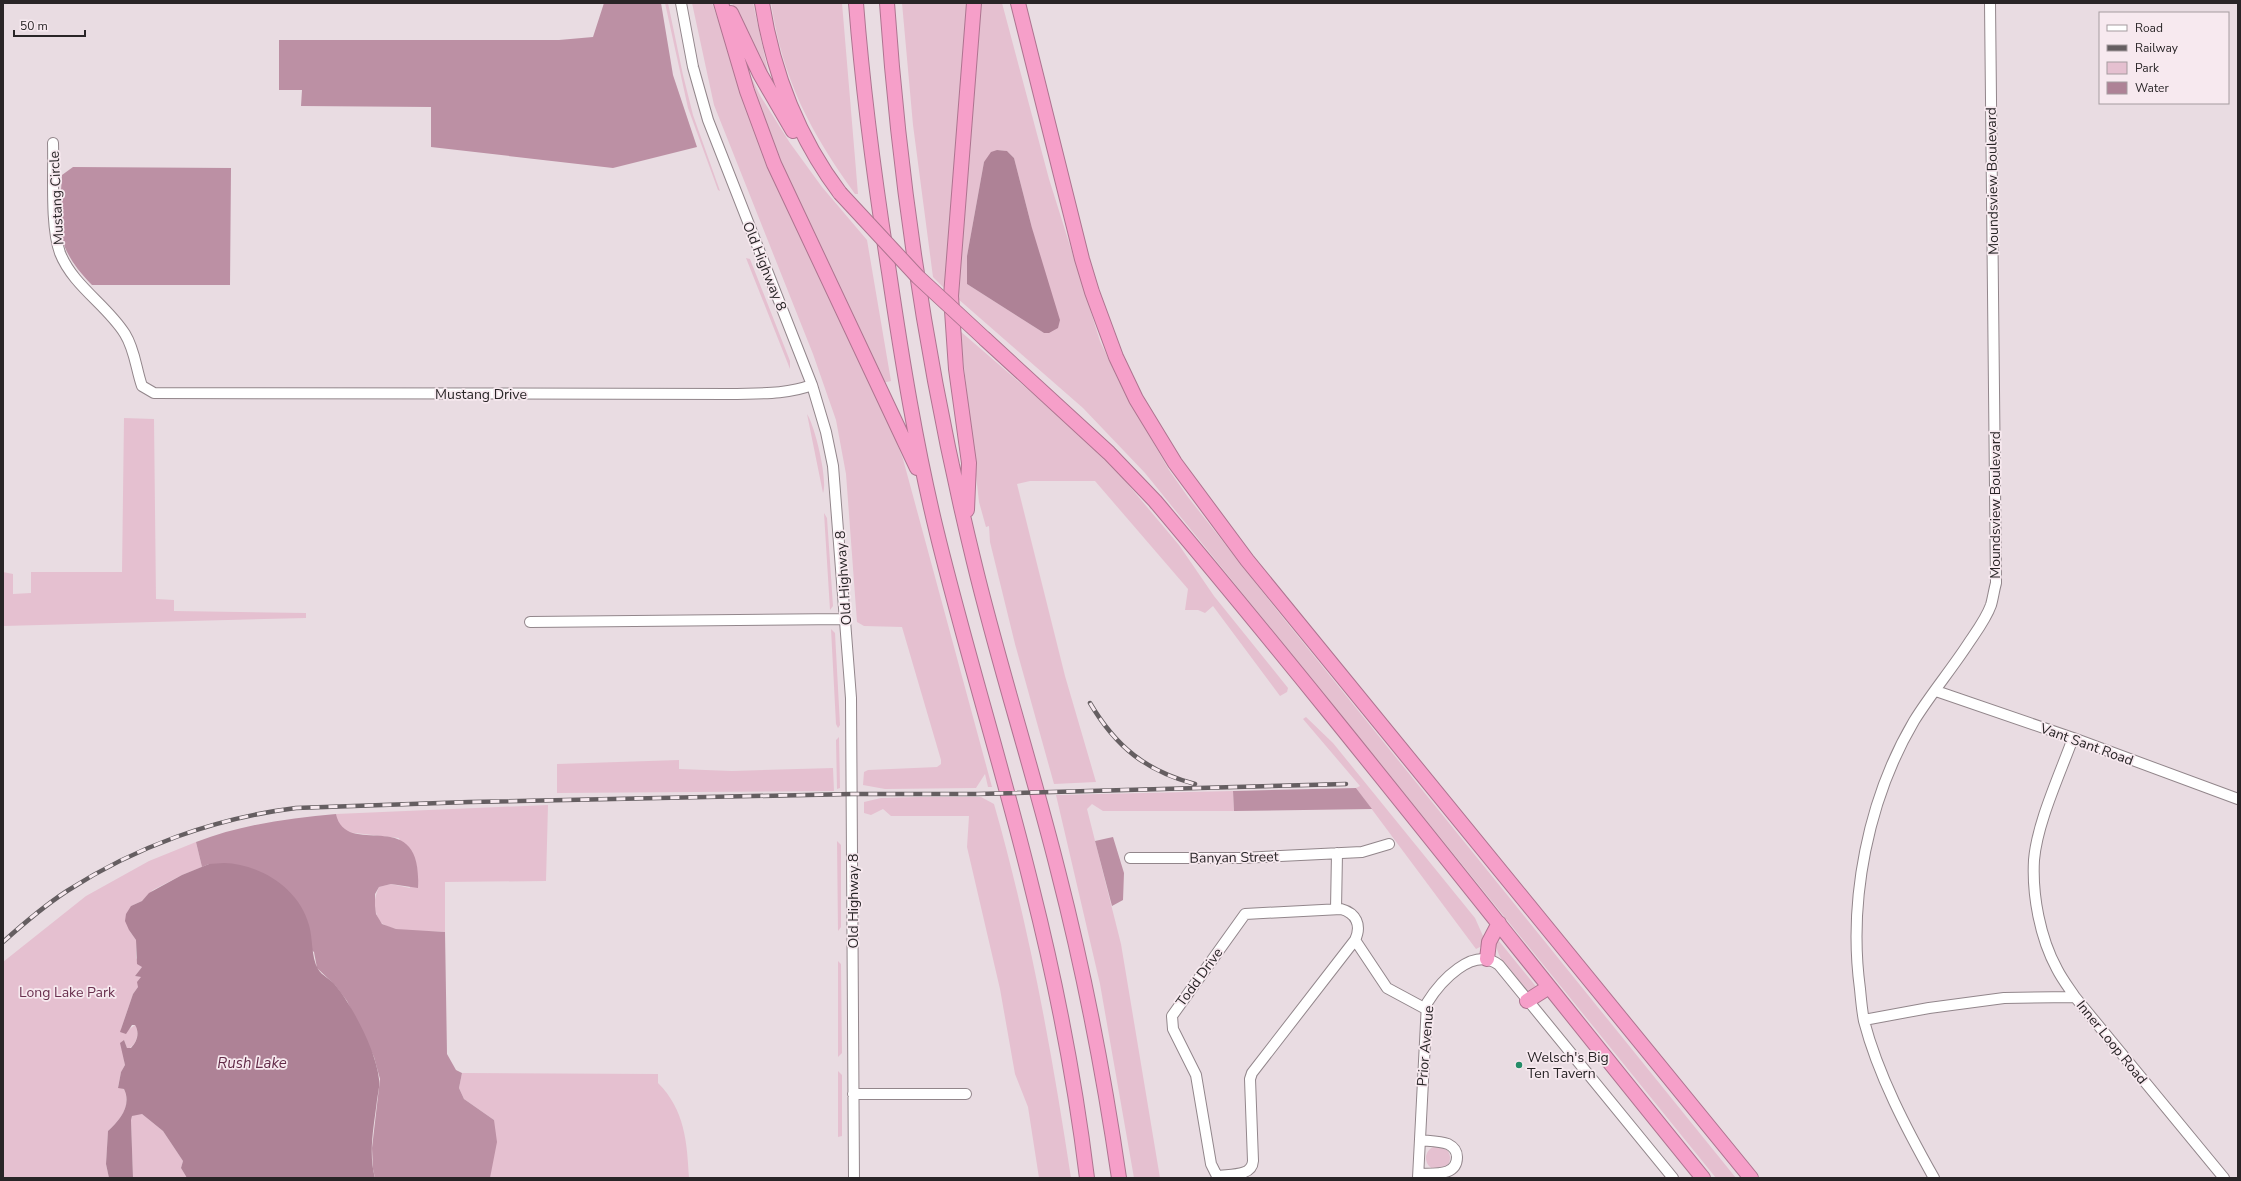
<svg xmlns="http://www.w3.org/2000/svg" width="2241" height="1181" viewBox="0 0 2241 1181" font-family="'Nunito Sans',sans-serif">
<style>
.green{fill:#e5c0d0;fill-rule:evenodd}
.forest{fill:#bc90a4}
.water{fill:#ae8296}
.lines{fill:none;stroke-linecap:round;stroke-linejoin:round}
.minor-casing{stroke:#92868b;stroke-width:12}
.highway-casing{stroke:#ae7490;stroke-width:16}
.minor{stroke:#fff;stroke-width:10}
.highway{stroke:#f69fc9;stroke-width:14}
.rail-casing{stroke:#655e61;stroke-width:4.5}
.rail{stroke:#f7e9ef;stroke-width:3;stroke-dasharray:9;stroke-linecap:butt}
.highway-bridge-casing{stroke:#ae7490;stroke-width:16;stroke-linecap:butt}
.highway-bridge{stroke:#f69fc9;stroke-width:14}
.poi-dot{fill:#258c68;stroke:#f7e9ef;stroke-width:1.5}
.labels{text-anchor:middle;stroke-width:3.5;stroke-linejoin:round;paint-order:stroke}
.street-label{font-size:14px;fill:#292527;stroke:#f7e9ef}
.park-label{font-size:14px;fill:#69304e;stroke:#f7e9ef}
.poi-label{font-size:14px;fill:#292527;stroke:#f7e9ef;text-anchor:start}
.water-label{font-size:15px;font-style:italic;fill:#622a47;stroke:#f7e9ef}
</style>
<rect width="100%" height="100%" fill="#e9dce2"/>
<path class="green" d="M 665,3 L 668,3 L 683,75 L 693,115 L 720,191 L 718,190 L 688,108 Z
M 692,3 L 712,3 L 768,162 L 820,279 L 881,402 L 903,459 L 992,787 L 988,787 L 985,774 L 976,788 L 885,789 L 863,785 L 864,772 L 868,770 L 937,767 L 941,764 L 941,760 L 902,627 L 864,626 L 857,622 L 846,474 L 836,420 L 813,354 L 714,105 Z
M 732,3 L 753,3 L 768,71 L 763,73 Z
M 771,3 L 842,3 L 858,194 L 855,194 C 810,131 783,81 771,3 Z
M 902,3 L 968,3 L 947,291 L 933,277 L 913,125 Z
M 978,3 L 1002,3 L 1049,179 L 1100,341 L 1123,390 L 1169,470 L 1188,497 L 1276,609 L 1736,1178 L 1716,1178 L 1145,473 L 1083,408 L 957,298 ZM 997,150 L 1007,151 L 1014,158 L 1032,228 L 1044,333 L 967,284 L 967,256 L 984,162 Z
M 745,65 L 761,97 L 790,143 L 822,187 L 867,240 L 891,381 L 882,383 L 776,154 Z
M 746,258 L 750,259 L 790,361 L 790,369 Z
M 960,331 L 1084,438 L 1110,463 L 1179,545 L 1214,596 L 1288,688 L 1287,692 L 1280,696 L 1213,606 L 1205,613 L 1198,610 L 1185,610 L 1188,589 L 1095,481 L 1030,481 L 1017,484 L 1065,676 L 1096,782 L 1054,784 L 1015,644 L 990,542 L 989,526 L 986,527 L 979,502 Z
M 807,414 C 815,426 828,480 823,493 Z
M 124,418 L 154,419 L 156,599 L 174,600 L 174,611 L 306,613 L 306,618 L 3,626 L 3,572 L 13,574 L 13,594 L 31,593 L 31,572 L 122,572 Z
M 824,513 L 827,518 L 833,606 L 830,610 Z
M 831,629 L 835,633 L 840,725 L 838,728 L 836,724 Z
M 1306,717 L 1333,743 L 1475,918 L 1483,936 L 1482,946 L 1476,949 L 1356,788 L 1360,786 L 1303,719 Z
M 839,737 L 840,788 L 837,789 L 836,740 Z
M 679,760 L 679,769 L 732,771 L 833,768 L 834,791 L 557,793 L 557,764 Z
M 1233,791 L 1234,811 L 1103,811 L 1092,804 L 1087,809 L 1121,944 L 1160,1178 L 1134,1178 L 1100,984 L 1056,795 Z
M 917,797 L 981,797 L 994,804 C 1029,926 1052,1052 1071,1178 L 1039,1178 L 1028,1107 L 1015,1074 L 1000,989 L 967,847 L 969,816 L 891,816 L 883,809 L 871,815 L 864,813 L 864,802 L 881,798 Z
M 548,805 L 546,881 L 445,882 L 445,932 C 429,931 396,933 383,924 C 378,921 376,913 375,908 C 374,900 376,894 379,887 L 391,884 L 410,888 L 399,838 L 346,832 L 338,825 L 336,814 Z
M 837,841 L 841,845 L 841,927 L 838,931 Z
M 196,842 L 202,867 L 182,875 L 153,890 L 142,901 L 131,906 L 129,930 L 136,940 L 136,958 L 142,967 L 135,976 L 142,977 L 138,987 L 133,994 L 121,1029 L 128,1030 L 135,1025 C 140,1033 137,1042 130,1048 L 127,1048 L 124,1040 L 122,1046 L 125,1065 L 121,1072 L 118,1087 L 124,1089 C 132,1105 120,1120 108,1131 L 106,1164 L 109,1178 L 3,1178 L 3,962 L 86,896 L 149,861 Z
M 1499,941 L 1538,989 C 1534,991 1530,993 1526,991 C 1516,988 1496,954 1496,944 Z
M 838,961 L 841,964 L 842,1053 L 838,1057 Z
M 838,1071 L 842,1075 L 842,1136 L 838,1137 Z
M 462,1073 L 658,1074 L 658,1083 C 685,1110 687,1142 689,1178 L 490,1178 L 494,1120 L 464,1099 L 459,1088 Z
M 138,1113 L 142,1114 L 163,1131 L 183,1161 L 181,1168 L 187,1178 L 133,1178 L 131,1120 L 132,1116 Z
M1426 1158a12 12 0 1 1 24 0a12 12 0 1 1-24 0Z"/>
<path class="forest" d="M 604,3 L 661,3 L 673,75 L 697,147 L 613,168 L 431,147 L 431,107 L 301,106 L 302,90 L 279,90 L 279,40 L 559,40 L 593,37 Z
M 73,167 L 231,168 L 230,285 L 92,285 C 53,245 59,226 62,175 Z
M 1356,788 L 1372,809 L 1234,811 L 1233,791 Z
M 336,814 C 346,861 423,801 418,888 L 391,884 L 379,887 L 375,894 L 375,906 L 376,914 L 382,924 L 396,929 L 445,932 L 447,1054 L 456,1070 L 462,1073 L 459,1088 L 464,1099 L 494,1120 L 497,1142 L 490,1178 L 375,1178 L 373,1169 L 372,1148 L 380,1079 L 374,1057 L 347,1001 L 335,985 L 317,968 L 314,952 L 209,864 L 202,867 L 196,842 C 241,825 288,818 336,814 Z
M 1113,837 L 1124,873 L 1123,900 L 1112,906 L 1095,841 Z"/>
<path class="water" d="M 997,150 L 1007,151 L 1014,158 L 1032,228 L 1060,320 L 1058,328 L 1049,333 L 1044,333 L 967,284 L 967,256 L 984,162 L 991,152 Z
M 224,863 C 260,864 299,888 309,925 C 313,938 311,957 318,969 C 322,976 331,979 336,986 C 353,1007 376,1051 379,1079 C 380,1085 378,1093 377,1100 C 374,1126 368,1153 375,1178 L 187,1178 L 181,1168 L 183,1161 L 163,1131 L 142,1114 L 132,1116 L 131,1120 L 133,1178 L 109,1178 L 106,1164 L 108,1131 C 120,1120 132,1105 124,1089 L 118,1088 L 121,1072 L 125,1065 L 120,1043 L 124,1040 L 127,1048 L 131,1048 C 137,1042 140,1033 135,1025 L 132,1025 L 126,1034 L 120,1032 L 133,994 L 138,987 L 137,982 L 141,977 L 135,976 L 142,967 L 137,964 L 136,940 L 129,930 L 125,921 L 126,914 L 131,906 L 142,901 L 149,893 L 182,875 L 209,864 Z"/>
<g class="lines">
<defs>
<path id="minor" d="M 681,3 L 693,67 L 708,120 L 812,385 L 826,432 L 833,466 L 851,698 L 854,1178
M 53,143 C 54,174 50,225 60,253 C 73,286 107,305 125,334 C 135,350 136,369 142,386 L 154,393 L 730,394 C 758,393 785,395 812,385
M 530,622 L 846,619
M 1936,691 L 2073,738 L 2238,799
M 2073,738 C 2060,774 2037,823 2034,860 C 2032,895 2040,938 2057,969 C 2062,979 2069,988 2075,997
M 1130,858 L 1241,858 L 1362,852 L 1389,844
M 1336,909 L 1337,853
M 1355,940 L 1387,988 L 1426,1009
M 1864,1020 L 1929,1008 L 2004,998 L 2075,997 L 2224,1178
M 853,1094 L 966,1094
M 1419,1174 C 1433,1173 1457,1177 1457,1157 C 1457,1151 1454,1147 1448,1144 C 1440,1141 1429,1141 1420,1140
M 1217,1176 C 1229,1174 1252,1177 1253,1161 L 1250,1079 L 1252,1073 L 1355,940 C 1362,925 1356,913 1341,909 L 1245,914 L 1172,1016 L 1173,1029 L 1196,1075 L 1211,1164 L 1218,1178
M 1418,1178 L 1427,1003 C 1440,982 1473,945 1499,965 L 1673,1178
M 1934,1178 C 1907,1130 1878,1075 1864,1021 C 1862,1011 1861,1000 1860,989 C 1848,900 1868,799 1914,721 C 1930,695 1951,670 1968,644 C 1976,632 1986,619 1991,605 C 1993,598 1994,590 1996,583 L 1990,3"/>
<path id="highway" d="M 721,3 L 747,91 L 774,164 L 917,468
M 762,3 C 773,72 798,137 840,193
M 856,3 C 863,93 875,183 889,272 C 902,360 916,447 937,533 C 966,652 1003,769 1032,888 C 1056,983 1075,1080 1087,1178
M 887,3 C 900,192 929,378 974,562 C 999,666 1032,767 1058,871 C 1084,972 1104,1075 1119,1178
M 1018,3 L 1082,259 L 1092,292 L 1116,357 L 1136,399 L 1175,463 L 1247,560 L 1751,1178
M 731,13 L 760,74 L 793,131
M 985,339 L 1109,453 L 1155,501 C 1342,723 1520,953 1703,1178
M 967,510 L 969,463 L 956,369 L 951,296 L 974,3
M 1487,959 L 1489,942 L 1499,923
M 1527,1001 L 1549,987"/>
</defs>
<use href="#minor" class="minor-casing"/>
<use href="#highway" class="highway-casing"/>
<use href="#minor" class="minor"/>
<use href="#highway" class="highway"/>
<defs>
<path id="rail" d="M 1090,703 C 1116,747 1146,771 1195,784
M 3,942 C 23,924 44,906 67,891 C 135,847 215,818 296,808 L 469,802 L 852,794 L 977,794 L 1346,784"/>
</defs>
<use href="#rail" class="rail-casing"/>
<use href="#rail" class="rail"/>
<defs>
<path id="highway-bridge" d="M 840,193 L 918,277 L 985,339"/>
</defs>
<use href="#highway-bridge" class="highway-bridge-casing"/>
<use href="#highway-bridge" class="highway-bridge"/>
</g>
<circle class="poi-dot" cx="1519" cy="1065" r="4"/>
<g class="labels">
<g class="street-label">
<text transform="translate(1992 181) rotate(-91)" y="5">Moundsview Boulevard</text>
<text transform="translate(56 198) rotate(-93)" y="5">Mustang Circle</text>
<text transform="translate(765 266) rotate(68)" y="5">Old Highway 8</text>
<text x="481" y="399">Mustang Drive</text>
<text transform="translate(1995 505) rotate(-90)" y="5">Moundsview Boulevard</text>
<text transform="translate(843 578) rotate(-94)" y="5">Old Highway 8</text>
<text transform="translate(2087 744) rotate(20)" y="5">Vant Sant Road</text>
<text transform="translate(1234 857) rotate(-1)" y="5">Banyan Street</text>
<text transform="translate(853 901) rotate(-90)" y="5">Old Highway 8</text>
<text transform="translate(1199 977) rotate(-54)" y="5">Todd Drive</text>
<text transform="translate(2112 1042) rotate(51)" y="5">Inner Loop Road</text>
<text transform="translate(1425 1046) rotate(-85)" y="5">Prior Avenue</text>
</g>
<g class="park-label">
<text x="67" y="997">Long Lake Park</text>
</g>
<g class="poi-label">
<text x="1527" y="1062">Welsch's Big<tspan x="1527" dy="16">Ten Tavern</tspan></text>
</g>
<g class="water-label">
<text x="252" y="1068">Rush Lake</text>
</g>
</g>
<rect width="2241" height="1181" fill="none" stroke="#292527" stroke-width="8"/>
<rect x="2099" y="12" width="130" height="92" fill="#f7e9ef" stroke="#a59b9f"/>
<rect x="2107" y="25" width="20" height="6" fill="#ffffff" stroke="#a59b9f"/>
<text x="2135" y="32" font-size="12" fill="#292527">Road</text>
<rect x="2107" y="45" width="20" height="6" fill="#655e61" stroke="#a59b9f"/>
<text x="2135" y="52" font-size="12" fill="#292527">Railway</text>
<rect x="2107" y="62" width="20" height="12" fill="#e5c0d0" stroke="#a59b9f"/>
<text x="2135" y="72" font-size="12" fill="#292527">Park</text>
<rect x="2107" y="82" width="20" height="12" fill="#ae8296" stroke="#a59b9f"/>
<text x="2135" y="92" font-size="12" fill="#292527">Water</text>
<path d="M14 30v6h71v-6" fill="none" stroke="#292527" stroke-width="2"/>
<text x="20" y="30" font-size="12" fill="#292527" stroke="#f7e9ef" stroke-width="3" paint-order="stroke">50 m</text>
</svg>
